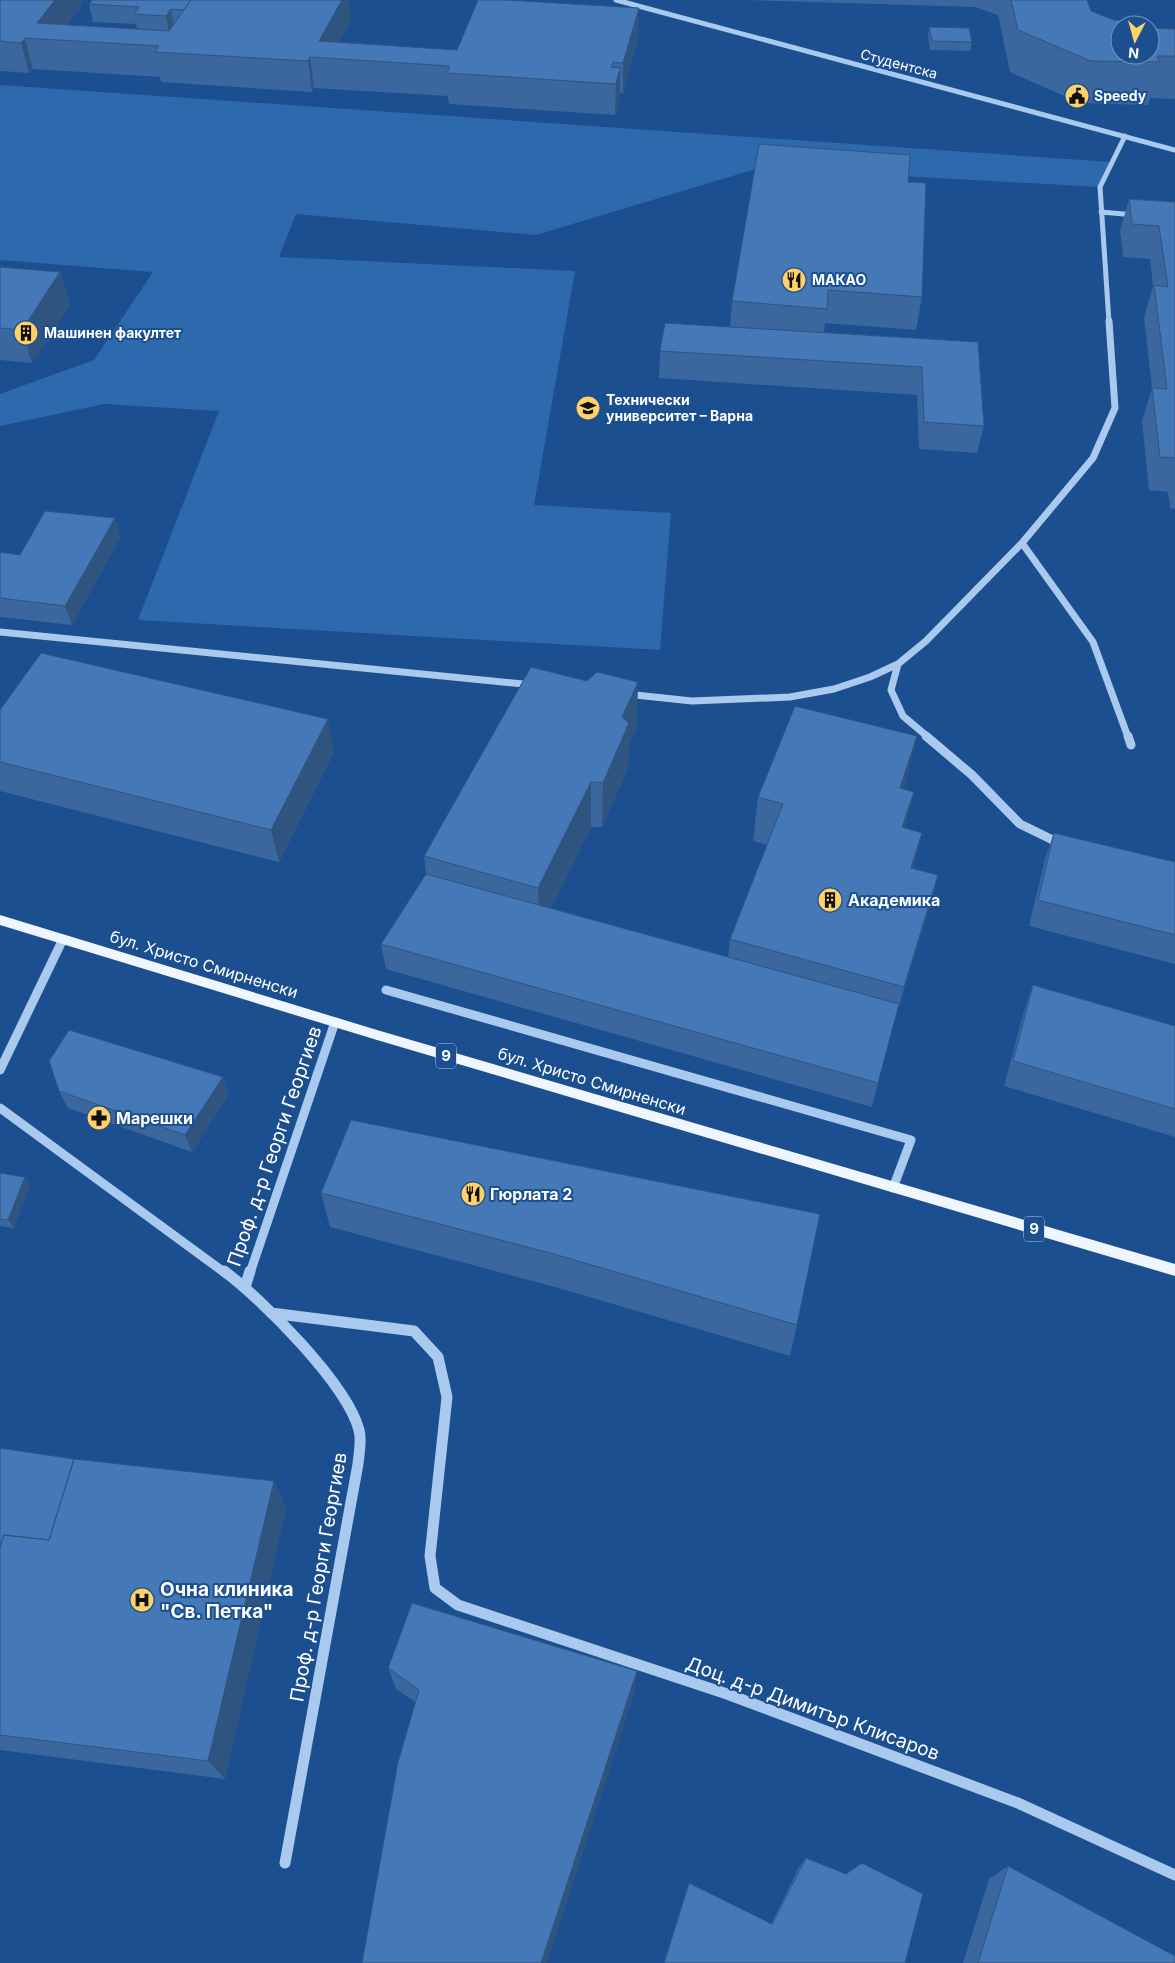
<svg xmlns="http://www.w3.org/2000/svg" width="1175" height="1963" viewBox="0 0 1175 1963" font-family="Inter,sans-serif">
<style>
.green{fill:#2e69ad}
.lines{fill:none;stroke-linecap:round;stroke-linejoin:round}
.minor-far3{stroke:#a9c9ee;stroke-width:5}
.minor-far2{stroke:#a9c9ee;stroke-width:7}
.minor-far1{stroke:#a9c9ee;stroke-width:9}
.minor{stroke:#a9c9ee;stroke-width:11}
.major{fill:#f0f6ff;fill-rule:evenodd}
.wall{fill:#3a679d}
.shaded-wall{fill:#305480}
.building{fill:#4478b7;stroke:#305480}
.labels{text-anchor:middle;stroke-width:4;stroke-linejoin:round;paint-order:stroke}
.far-street-label{font-size:14px;fill:#fff;stroke:#1b4f8f}
.far-poi-label{font-size:14px;font-weight:bold;fill:#fff;stroke:#1b4f8f;text-anchor:start}
.shield{fill:#1b4f8f;stroke:#bbcadd;stroke-width:1}
.shield-label{font-size:15px;font-weight:bold;fill:#fff}
.poi-label{font-size:16px;font-weight:bold;fill:#fff;stroke:#1b4f8f;text-anchor:start}
.street-label{font-size:16px;fill:#fff;stroke:#1b4f8f}
.near-street-label{font-size:19px;fill:#fff;stroke:#1b4f8f}
.near-poi-label{font-size:19px;font-weight:bold;fill:#fff;stroke:#1b4f8f;text-anchor:start}
</style>
<rect width="100%" height="100%" fill="#1b4f8f"/>
<path class="green" d="M 0,85 L 1111,162 L 1100,187 L 759,168 L 536,235 L 296,214 L 279,257 L 575,271 L 534,505 L 671,513 L 660,650 L 138,620 L 219,411 L 104,404 L 0,426 L 0,394 L 94,360 L 153,272 L 0,260 Z"/>
<g class="lines">
<path class="minor-far3" d="M 616,0 L 1175,150
M 1101,212 L 1135,215
M 1109,322 L 1100,187 L 1125,136"/>
<path class="minor-far2" d="M 1109,321 L 1115,408 L 1093,458 L 1022,543 L 1093,642 L 1128,737
M 0,632 L 533,685
M 898,664 L 891,690 L 903,716 L 928,737
M 626,694 L 692,701 L 790,697 L 834,689 L 870,677 L 898,664 L 926,641 L 1022,543"/>
<path class="minor-far1" d="M 926,736 L 972,775 L 1020,824 L 1061,844
M 1128,736 L 1131,745
M 386,990 L 911,1140 L 893,1188
M 0,1070 L 63,939
M 0,1108 L 225,1273
M 250,1273 L 335,1022"/>
<path class="minor" d="M 224,1271 C 262,1299 347,1384 359,1430 C 362,1441 359,1453 358,1464 L 285,1863
M 245,1287 L 250,1271
M 271,1313 L 414,1331 L 438,1357 L 447,1397 L 430,1556 L 435,1588 L 458,1605 L 727,1694 L 1018,1803 L 1175,1875"/>
<path class="major" d="M 0,915 L 377,1030 L 1175,1264 L 1175,1276 L 377,1040 L 0,925 Z"/>
</g>
<path class="wall" d="M 0,0 L 84,2 L 67,25 L 137,29 L 136,24 L 93,22 L 89,4 L 351,20 L 339,42 L 457,50 L 638,38 L 623,93 L 620,93 L 620,99 L 615,115 L 449,104 L 448,96 L 314,88 L 312,92 L 161,82 L 160,77 L 33,69 L 29,73 L 0,71 Z
M 744,0 L 1087,0 L 1091,11 L 1120,55 L 1175,29 L 1175,99 L 1150,98 L 1148,105 L 1080,103 L 1010,72 L 998,15 L 975,7 Z
M 929,27 L 972,42 L 970,51 L 930,50 L 928,36 Z
M 908,182 L 922,297 L 916,330 L 825,323 L 824,332 L 978,342 L 984,426 L 977,453 L 919,449 L 917,395 L 659,378 L 660,351 L 730,327 L 732,301 Z
M 1129,199 L 1175,202 L 1175,509 L 1170,508 L 1168,492 L 1149,490 L 1142,421 L 1152,388 L 1144,318 L 1153,286 L 1150,259 L 1123,257 L 1120,231 Z
M 0,267 L 60,272 L 70,305 L 32,363 L 0,360 Z
M 115,518 L 120,538 L 72,625 L 0,617 L 0,552 L 20,555 Z
M 0,710 L 334,752 L 279,862 L 0,791 Z
M 637,727 L 629,744 L 628,768 L 602,827 L 591,827 L 551,908 L 728,957 L 730,939 L 767,845 L 753,841 L 758,797 L 907,781 L 904,789 L 905,828 L 922,833 L 913,868 L 938,875 L 926,919 L 892,1029 L 872,1107 L 386,969 L 381,944 L 426,874 L 424,856 Z
M 1054,833 L 1175,862 L 1175,964 L 1029,926 L 1045,859 Z
M 1033,985 L 1175,1026 L 1175,1137 L 1004,1086 L 1024,1011 Z
M 223,1077 L 229,1094 L 192,1152 L 68,1108 L 59,1091 Z
M 351,1120 L 797,1325 L 790,1356 L 555,1287 L 330,1227 L 321,1193 Z
M 0,1173 L 30,1185 L 14,1228 L 0,1226 Z
M 0,1448 L 74,1459 L 274,1481 L 286,1508 L 225,1779 L 0,1750 Z
M 388,1668 L 635,1692 L 415,1702 L 396,1689 Z
M 806,1858 L 905,1963 L 771,1924 L 799,1867 Z
M 1008,1866 L 1175,1963 L 963,1963 L 989,1879 Z"/>
<path class="shaded-wall" d="M 55,0 L 83,0 L 84,2 L 55,40 L 37,23 Z
M 342,0 L 349,0 L 351,20 L 330,58 L 319,41 Z
M 639,8 L 638,38 L 623,93 L 623,63 Z
M 171,9 L 174,27 L 169,33 L 166,16 Z
M 25,38 L 33,69 L 29,73 L 21,43 Z
M 310,57 L 314,88 L 312,92 L 308,61 Z
M 620,68 L 620,99 L 615,115 L 616,84 Z
M 60,272 L 70,305 L 32,363 L 22,330 Z
M 115,518 L 120,538 L 72,625 L 65,606 Z
M 638,682 L 637,727 L 629,744 L 628,768 L 602,827 L 603,783 L 622,717 Z
M 328,719 L 334,752 L 279,862 L 271,830 Z
M 917,736 L 907,781 L 890,832 L 900,788 Z
M 591,782 L 591,827 L 540,931 L 538,888 Z
M 914,792 L 903,836 L 902,827 Z
M 922,833 L 911,877 L 911,868 Z
M 938,875 L 926,919 L 892,1029 L 904,987 Z
M 223,1077 L 229,1094 L 192,1152 L 185,1135 Z
M 25,1177 L 30,1185 L 14,1228 L 8,1220 Z
M 274,1481 L 286,1508 L 225,1779 L 208,1761 Z
M 637,1671 L 635,1692 L 547,1963 L 541,1963 Z"/>
<path class="building" d="M 0,0 L 55,0 L 37,23 L 169,31 L 191,0 L 342,0 L 319,41 L 457,50 L 478,0 L 507,0 L 639,8 L 623,63 L 613,62 L 611,67 L 620,68 L 616,84 L 447,73 L 450,66 L 310,57 L 308,61 L 155,52 L 159,46 L 25,38 L 21,43 L 0,41 Z
M 92,0 L 191,0 L 184,10 L 171,9 L 166,16 L 134,14 L 139,7 L 89,4 Z
M 1011,0 L 1087,0 L 1091,11 L 1114,20 L 1145,21 L 1147,25 L 1120,25 L 1120,55 L 1150,55 L 1150,28 L 1175,29 L 1175,56 L 1157,56 L 1160,62 L 1091,61 L 1018,30 Z
M 929,27 L 969,28 L 972,42 L 932,41 Z
M 759,144 L 910,155 L 908,182 L 926,183 L 922,297 L 828,290 L 827,309 L 732,301 Z
M 1129,199 L 1175,202 L 1175,458 L 1160,457 L 1152,388 L 1167,389 L 1154,285 L 1168,287 L 1159,226 L 1132,224 Z
M 0,267 L 60,272 L 22,330 L 0,328 Z
M 665,323 L 978,342 L 984,426 L 924,422 L 922,367 L 660,351 Z
M 45,511 L 115,518 L 65,606 L 0,598 L 0,552 L 20,555 Z
M 41,653 L 328,719 L 271,830 L 0,762 L 0,710 Z
M 531,667 L 587,681 L 597,672 L 638,682 L 622,717 L 629,723 L 603,783 L 591,782 L 538,888 L 424,856 Z
M 795,706 L 917,736 L 900,788 L 914,792 L 902,827 L 922,833 L 911,868 L 938,875 L 904,987 L 730,939 L 783,804 L 758,797 Z
M 1054,833 L 1175,862 L 1175,935 L 1038,900 Z
M 426,874 L 899,1004 L 878,1083 L 381,944 Z
M 1033,985 L 1175,1026 L 1175,1109 L 1013,1061 Z
M 69,1030 L 223,1077 L 185,1135 L 59,1091 L 49,1061 Z
M 351,1120 L 820,1214 L 797,1325 L 554,1254 L 321,1193 Z
M 0,1173 L 25,1177 L 8,1220 L 0,1219 Z
M 0,1448 L 74,1459 L 49,1540 L 4,1535 L 0,1547 Z
M 74,1459 L 274,1481 L 208,1761 L 0,1735 L 0,1547 L 4,1535 L 49,1540 Z
M 412,1603 L 637,1671 L 541,1963 L 362,1963 L 398,1762 L 419,1690 L 388,1668 Z
M 806,1858 L 846,1874 L 862,1863 L 923,1894 L 905,1963 L 664,1963 L 689,1883 L 772,1924 Z
M 1008,1866 L 1175,1956 L 1175,1963 L 978,1963 Z"/>
<defs>
<symbol id="civic-disc" viewBox="-11 -11 22 22"><circle r="9.5" fill="#ffd166" stroke="#1b4f8f"/><path d="M-.6-6.5H3V-4.5H.6V-3L4-1V1h2V6H-6V1h2V-1L-.6-3ZM-1.2 2.5V6h2.4V2.5Z" fill="#111"/></symbol>
<symbol id="restaurant-disc" viewBox="-11 -11 22 22"><circle r="9.5" fill="#ffd166" stroke="#1b4f8f"/><path d="M-5-6h1v4h1v-4h1v4h1v-4h1v5L-1.5 .5V6h-2V.5L-5-1ZM5-6V6H3V1.5H1.5Q1.5-4 5-6Z" fill="#111"/></symbol>
<symbol id="building-disc" viewBox="-11 -11 22 22"><circle r="9.5" fill="#ffd166" stroke="#1b4f8f"/><path d="M-4-6H4V6H1V3H-1V6H-4ZM-2.5-4.3h1.7v1.8h-1.7ZM.8-4.3h1.7v1.8H.8ZM-2.5-1h1.7V.8h-1.7ZM.8-1h1.7V.8H.8Z" fill="#111"/></symbol>
<symbol id="university-disc" viewBox="-11 -11 22 22"><circle r="9.5" fill="#ffd166" stroke="#1b4f8f"/><path d="M0-5L7-2L0 1L-7-2ZM-4 1L0 2.5L4 1V4Q0 6-4 4Z" fill="#111"/></symbol>
<symbol id="pharmacy-disc" viewBox="-11 -11 22 22"><circle r="9.5" fill="#ffd166" stroke="#1b4f8f"/><path d="M-2-6h4v4h4v4h-4v4h-4v-4h-4v-4h4Z" fill="#111"/></symbol>
<symbol id="hospital-disc" viewBox="-11 -11 22 22"><circle r="9.5" fill="#ffd166" stroke="#1b4f8f"/><path d="M-5-5h3v3.5h4V-5h3V5h-3V1.5h-4V5h-3Z" fill="#111"/></symbol>
</defs>
<g fill-rule="evenodd">
<use href="#civic-disc" x="1063" y="82" width="28" height="28"/>
<use href="#restaurant-disc" x="780" y="266" width="28" height="28"/>
<use href="#building-disc" x="12" y="319" width="28" height="28"/>
<use href="#university-disc" x="574" y="394" width="28" height="28"/>
<use href="#building-disc" x="816" y="886" width="28" height="28"/>
<use href="#pharmacy-disc" x="85" y="1104" width="28" height="28"/>
<use href="#restaurant-disc" x="459" y="1180" width="28" height="28"/>
<use href="#hospital-disc" x="128" y="1586" width="28" height="28"/>
</g>
<g class="labels">
<g class="far-street-label">
<text transform="translate(899 64) rotate(15)" y="5">Студентска</text>
</g>
<g class="far-poi-label">
<text x="1094" y="101">Speedy</text>
<text x="812" y="285">МАКАО</text>
<text x="44" y="338">Машинен факултет</text>
<text x="606" y="405">Технически<tspan x="606" dy="16">университет – Варна</tspan></text>
</g>
<g class="shield">
<rect x="436" y="1043.5" width="20" height="25" rx="4"/>
<rect x="1024" y="1216.5" width="20" height="25" rx="4"/>
</g>
<g class="shield-label">
<text x="446" y="1061">9</text>
<text x="1034" y="1234">9</text>
</g>
<g class="poi-label">
<text x="848" y="906">Академика</text>
<text x="116" y="1124">Марешки</text>
<text x="490" y="1200">Гюрлата 2</text>
</g>
<g class="street-label">
<text transform="translate(204 964) rotate(17)" y="6">бул. Христо Смирненски</text>
<text transform="translate(592 1081) rotate(17)" y="6">бул. Христо Смирненски</text>
</g>
<g class="near-street-label">
<text transform="translate(274 1146) rotate(-71)" y="7">Проф. д-р Георги Георгиев</text>
<text transform="translate(318 1577) rotate(-80)" y="7">Проф. д-р Георги Георгиев</text>
<text transform="translate(813 1708) rotate(20)" y="7">Доц. д-р Димитър Клисаров</text>
</g>
<g class="near-poi-label">
<text x="160" y="1596">Очна клиника<tspan x="160" dy="22">"Св. Петка"</tspan></text>
</g>
</g>
<g transform="translate(1135 40) rotate(186)"><circle r="24" fill="#1b4f8f" stroke="#7695bc"/>
<path d="M0-4L9 19L0 12L-9 19Z" fill="#ffd166"/>
<text y="-8" font-size="14" font-weight="bold" text-anchor="middle" fill="#ffffff">N</text>
</g>
</svg>
